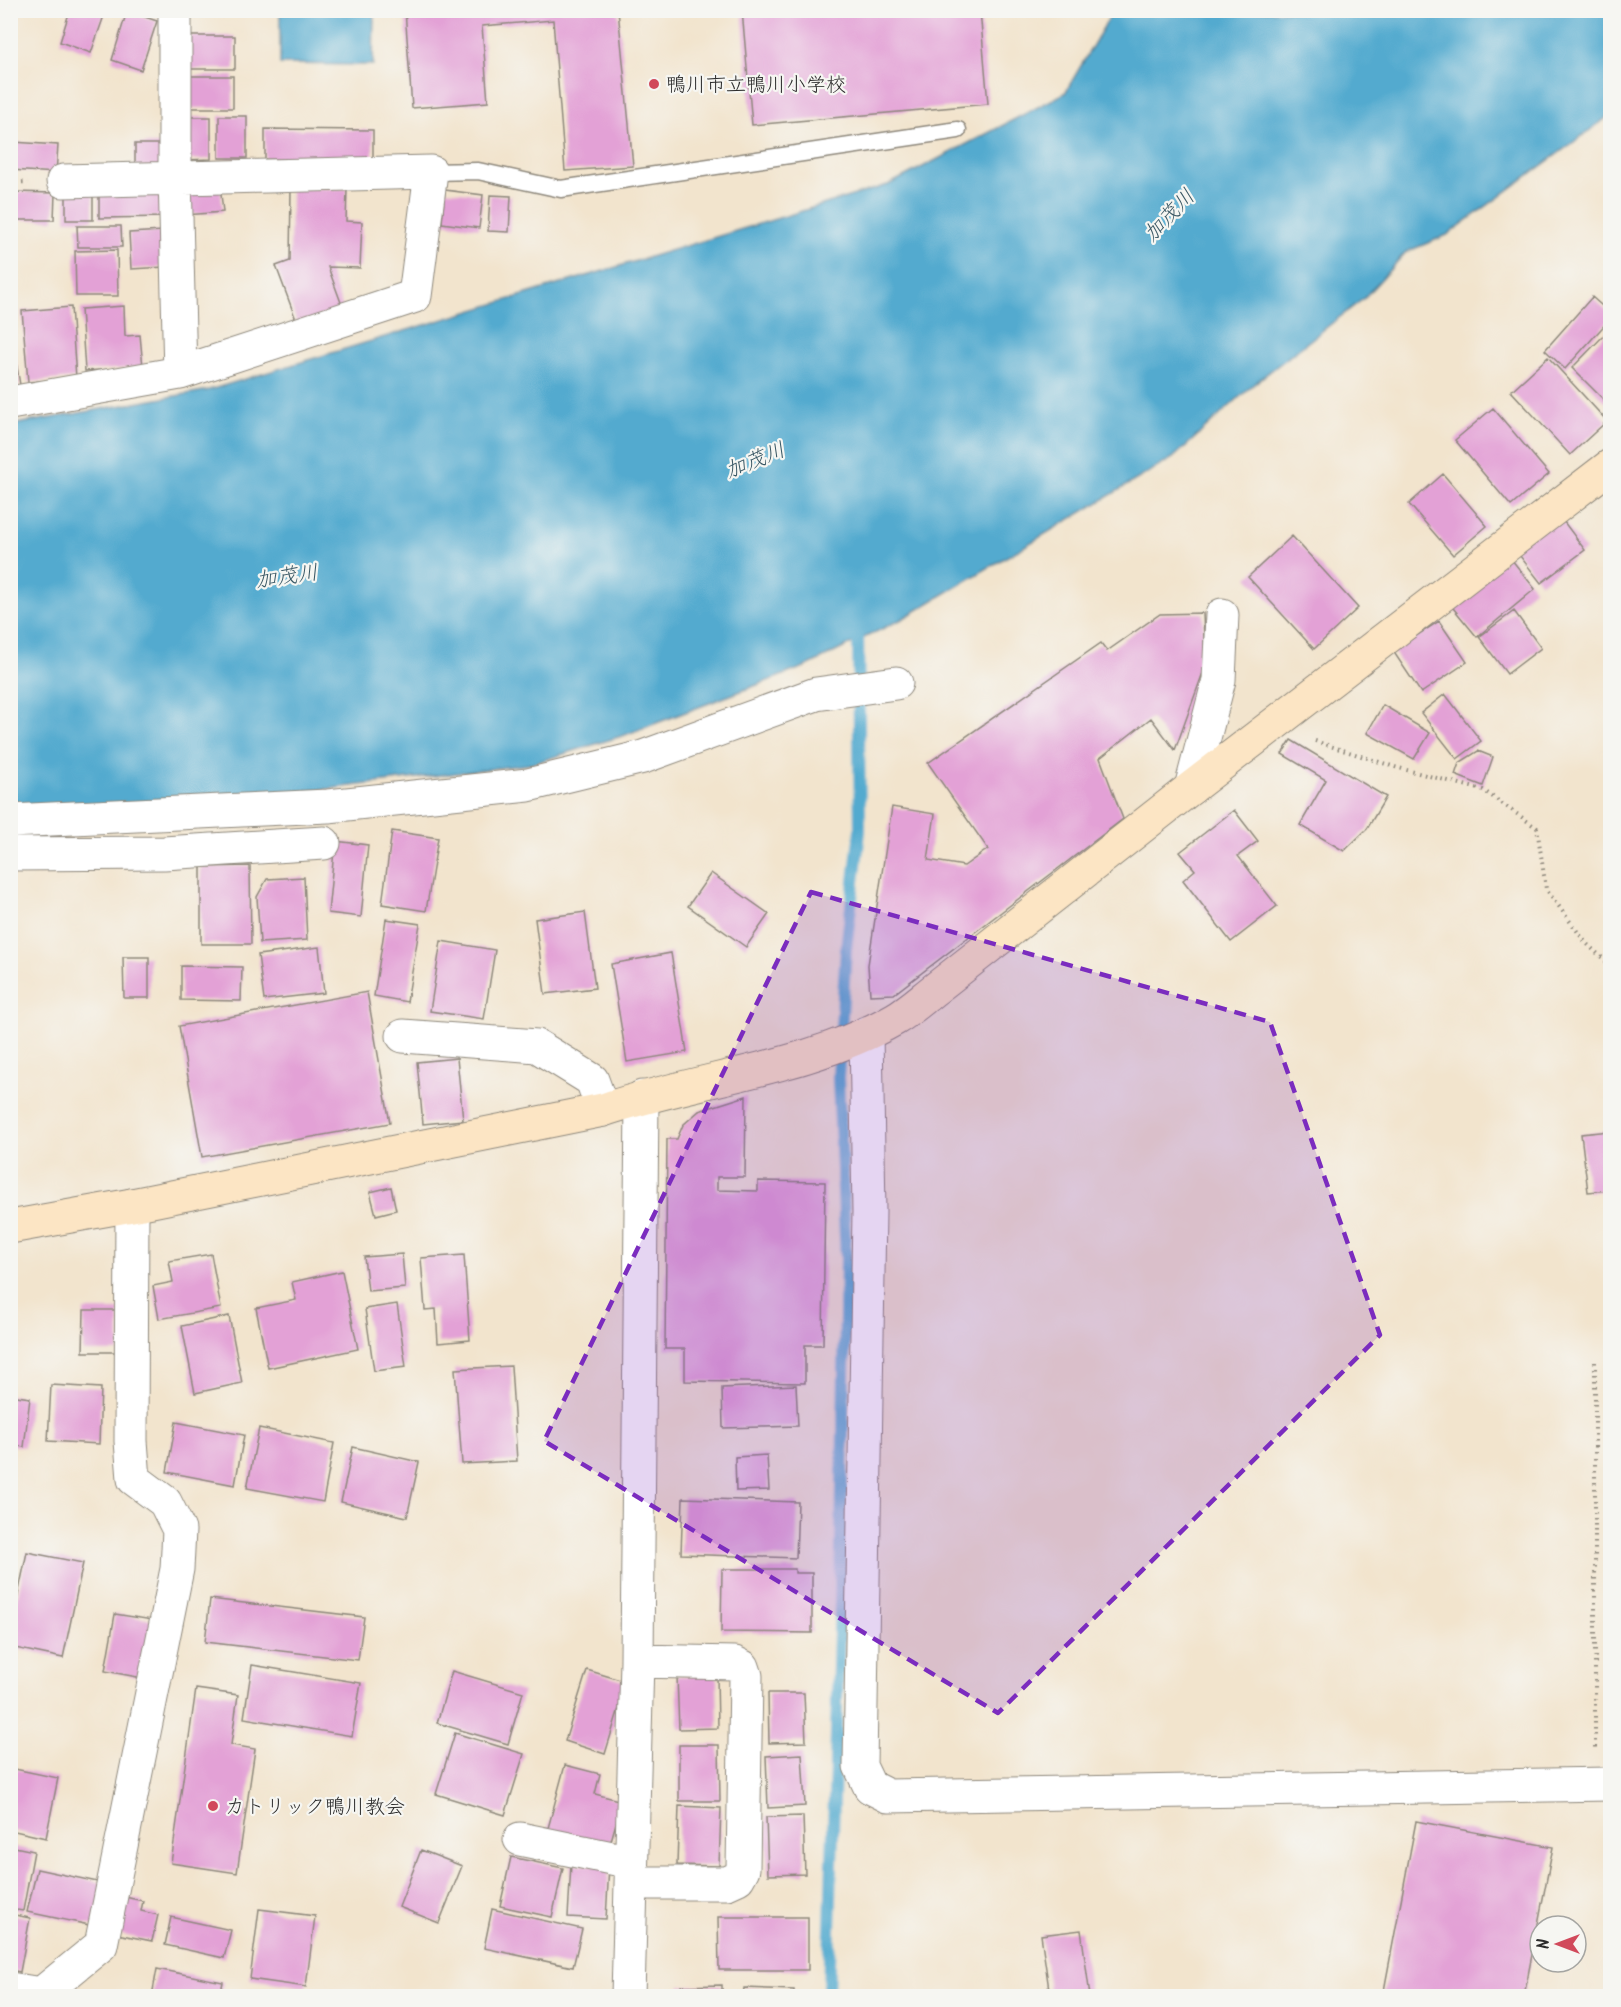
<svg xmlns="http://www.w3.org/2000/svg" width="1621" height="2007" viewBox="0 0 1621 2007" font-family="Kalam,'Klee One',sans-serif">
<style>
.water{fill:#53aacf;stroke:#3f6a7d;stroke-width:1.5}
.lines{fill:none;stroke-linecap:round;stroke-linejoin:round}
.stream{stroke:#53aacf;stroke-width:12}
.building{fill:#e3a1d6}
.lane-casing{stroke:#8e887c;stroke-width:19}
.street-casing{stroke:#8e887c;stroke-width:35}
.secondary-casing{stroke:#8e887c;stroke-width:35}
.path{stroke:#8e887c;stroke-width:4;stroke-dasharray:1.5 4.5;stroke-linecap:butt}
.lane{stroke:#fff;stroke-width:16}
.street{stroke:#fff;stroke-width:33}
.secondary{stroke:#fce5c4;stroke-width:33}
.marked{fill:#7b2cbf;fill-opacity:0.2;stroke:#7b2cbf;stroke-width:4.5;stroke-dasharray:12 8;stroke-linejoin:round}
.poi-dot{fill:#d1495b;stroke:#f6f6f2;stroke-width:2}
.labels{text-anchor:middle;stroke-width:4.5;stroke-linejoin:round;paint-order:stroke}
.poi-label{font-size:20px;fill:#2b2b2b;stroke:#f6f6f2;text-anchor:start}
.water-label{font-size:21px;font-style:italic;fill:#395764;stroke:#f6f6f2}
</style>
<rect width="100%" height="100%" fill="#f6f6f2"/>
<filter id="ink" filterUnits="userSpaceOnUse"><feTurbulence type="fractalNoise" baseFrequency=".0167" numOctaves="2"/><feDisplacementMap in="SourceGraphic" scale="12" xChannelSelector="R" yChannelSelector="G"/><feConvolveMatrix kernelMatrix="1 2 1 2 8 2 1 2 1" color-interpolation-filters="sRGB"/></filter>
<filter id="wash" filterUnits="userSpaceOnUse"><feTurbulence type="fractalNoise" baseFrequency=".008" numOctaves="4" result="noise"/><feDisplacementMap in="SourceGraphic" scale="24" xChannelSelector="R" yChannelSelector="G"/><feGaussianBlur stdDeviation="1.35" result="paint"/><feColorMatrix in="noise" values="0 0 0 0 0 0 0 0 0 0 0 0 0 0 0 0 0 1.4 0 .05"/><feComposite in="paint" operator="in"/></filter>
<g filter="url(#wash)">
<rect width="100%" height="100%" fill="#f2e4cd"/>
<path class="water" d="M 280,11 L 374,11 L 373,65 L 280,64 Z
M 1113,11 L 1610,11 L 1610,112 L 1605,119 L 1447,235 L 1406,252 L 1363,299 L 1255,383 L 1173,458 L 902,619 L 807,666 L 625,735 L 531,764 L 147,811 L 11,810 L 11,425 L 209,390 L 888,185 L 1065,93 Z"/>
<g class="lines">
<path class="stream" d="M 828,1996 L 840,1601 L 846,1260 L 838,1078 L 846,949 L 860,831 L 858,625"/>
</g>
<g id="blocks">
<path class="building" d="M 70,10 L 106,10 L 91,53 L 60,42 Z
M 405,10 L 618,10 L 633,166 L 565,171 L 553,20 L 482,26 L 488,102 L 412,108 Z
M 742,10 L 980,10 L 988,104 L 752,125 Z
M 127,11 L 157,21 L 141,70 L 112,60 Z
M 183,36 L 235,36 L 235,69 L 183,69 Z
M 181,76 L 233,76 L 233,108 L 181,108 Z
M 219,116 L 247,116 L 247,158 L 219,158 Z
M 184,117 L 211,117 L 211,159 L 184,160 Z
M 265,129 L 373,130 L 373,160 L 265,159 Z
M 13,142 L 58,145 L 56,173 L 11,170 Z
M 135,144 L 169,144 L 168,167 L 135,167 Z
M 220,185 L 223,212 L 185,215 L 183,188 Z
M 169,186 L 169,217 L 99,218 L 99,188 Z
M 291,188 L 347,189 L 346,221 L 362,222 L 360,268 L 328,267 L 343,308 L 298,325 L 276,266 L 290,261 Z
M 93,189 L 93,220 L 66,220 L 66,190 Z
M 445,190 L 483,195 L 479,228 L 442,223 Z
M 13,192 L 55,193 L 54,220 L 13,220 Z
M 490,195 L 511,196 L 509,232 L 488,231 Z
M 77,226 L 121,226 L 122,247 L 78,247 Z
M 163,231 L 165,267 L 131,269 L 129,233 Z
M 117,250 L 118,296 L 76,296 L 75,251 Z
M 1592,297 L 1610,313 L 1610,319 L 1565,369 L 1545,350 Z
M 124,306 L 125,336 L 140,335 L 143,367 L 85,371 L 81,309 Z
M 71,307 L 76,378 L 28,382 L 22,311 Z
M 1610,329 L 1610,406 L 1572,368 Z
M 14,349 L 20,385 L 10,387 L 10,350 Z
M 1548,357 L 1607,421 L 1570,455 L 1511,391 Z
M 1493,408 L 1549,474 L 1511,506 L 1455,440 Z
M 1443,474 L 1487,526 L 1453,555 L 1409,504 Z
M 1558,514 L 1585,550 L 1541,583 L 1513,547 Z
M 1292,536 L 1358,608 L 1314,649 L 1248,577 Z
M 1508,555 L 1535,589 L 1477,637 L 1449,603 Z
M 1514,611 L 1541,648 L 1507,674 L 1479,637 Z
M 1203,613 L 1205,667 L 1175,750 L 1151,718 L 1100,758 L 1123,819 L 894,994 L 870,995 L 868,965 L 892,807 L 935,814 L 928,860 L 964,866 L 988,849 L 928,763 L 1101,643 L 1107,651 L 1160,614 Z
M 1439,621 L 1467,662 L 1421,693 L 1393,651 Z
M 1445,694 L 1481,741 L 1457,759 L 1421,713 Z
M 1383,705 L 1430,733 L 1414,759 L 1367,733 Z
M 1291,740 L 1386,797 L 1367,829 L 1344,851 L 1300,825 L 1326,780 L 1282,754 Z
M 1478,751 L 1493,757 L 1483,786 L 1455,775 L 1459,763 Z
M 1234,810 L 1258,841 L 1238,856 L 1277,906 L 1231,942 L 1183,880 L 1195,870 L 1180,852 Z
M 392,831 L 438,838 L 426,911 L 382,904 Z
M 335,841 L 368,845 L 361,917 L 328,913 Z
M 250,866 L 251,944 L 201,944 L 201,867 Z
M 711,873 L 769,914 L 746,947 L 688,906 Z
M 304,877 L 307,940 L 260,943 L 257,897 L 267,879 Z
M 585,912 L 595,988 L 545,994 L 535,919 Z
M 386,919 L 420,924 L 407,1002 L 374,996 Z
M 441,941 L 495,950 L 484,1019 L 430,1011 Z
M 319,947 L 324,993 L 264,1000 L 258,955 Z
M 671,953 L 687,1052 L 627,1062 L 611,964 Z
M 123,957 L 149,957 L 149,998 L 124,998 Z
M 181,966 L 242,967 L 241,1001 L 181,1000 Z
M 367,992 L 390,1123 L 202,1157 L 179,1026 Z
M 457,1058 L 463,1120 L 423,1124 L 417,1062 Z
M 746,1096 L 745,1177 L 717,1177 L 717,1190 L 758,1191 L 758,1181 L 825,1182 L 823,1345 L 805,1345 L 805,1383 L 685,1381 L 685,1349 L 665,1349 L 667,1139 L 677,1139 L 683,1125 L 699,1111 Z
M 1610,1131 L 1610,1190 L 1588,1192 L 1581,1134 Z
M 391,1187 L 396,1210 L 376,1215 L 370,1192 Z
M 211,1254 L 221,1308 L 159,1319 L 153,1286 L 173,1282 L 169,1261 Z
M 402,1254 L 405,1288 L 368,1291 L 364,1257 Z
M 464,1255 L 470,1340 L 438,1343 L 436,1309 L 425,1310 L 421,1258 Z
M 342,1271 L 358,1349 L 268,1368 L 256,1308 L 296,1300 L 292,1282 Z
M 397,1304 L 406,1367 L 374,1371 L 365,1309 Z
M 84,1310 L 119,1310 L 119,1352 L 83,1352 Z
M 229,1316 L 242,1383 L 195,1393 L 182,1326 Z
M 511,1366 L 517,1461 L 462,1464 L 455,1369 Z
M 51,1385 L 101,1388 L 99,1444 L 48,1441 Z
M 796,1385 L 798,1426 L 723,1428 L 722,1388 Z
M 10,1395 L 30,1398 L 24,1447 L 10,1445 Z
M 176,1422 L 244,1435 L 235,1485 L 167,1472 Z
M 259,1428 L 334,1443 L 323,1502 L 247,1488 Z
M 353,1447 L 419,1462 L 407,1517 L 341,1502 Z
M 767,1455 L 769,1490 L 736,1491 L 735,1457 Z
M 683,1498 L 798,1502 L 796,1558 L 681,1554 Z
M 27,1552 L 83,1563 L 63,1658 L 10,1647 L 10,1633 Z
M 722,1569 L 795,1569 L 795,1573 L 812,1573 L 812,1633 L 721,1632 Z
M 210,1599 L 364,1617 L 358,1660 L 205,1642 Z
M 115,1614 L 153,1620 L 143,1678 L 105,1671 Z
M 252,1665 L 361,1683 L 352,1736 L 244,1718 Z
M 587,1670 L 627,1682 L 605,1754 L 565,1741 Z
M 452,1671 L 523,1692 L 508,1744 L 437,1723 Z
M 717,1675 L 718,1728 L 679,1729 L 677,1676 Z
M 196,1689 L 238,1695 L 231,1745 L 255,1749 L 237,1873 L 171,1863 Z
M 768,1693 L 804,1693 L 806,1742 L 769,1743 Z
M 455,1733 L 524,1754 L 505,1815 L 436,1794 Z
M 679,1745 L 719,1745 L 720,1801 L 679,1801 Z
M 802,1754 L 805,1806 L 768,1808 L 766,1756 Z
M 565,1765 L 600,1774 L 595,1794 L 622,1801 L 609,1848 L 547,1832 Z
M 10,1768 L 58,1778 L 46,1838 L 10,1830 Z
M 679,1806 L 721,1808 L 719,1866 L 677,1865 Z
M 803,1816 L 805,1874 L 768,1875 L 766,1817 Z
M 1416,1821 L 1553,1847 L 1524,1996 L 1383,1996 Z
M 10,1846 L 34,1851 L 23,1911 L 10,1909 Z
M 421,1850 L 462,1866 L 439,1923 L 399,1907 Z
M 511,1857 L 563,1868 L 552,1917 L 500,1906 Z
M 571,1864 L 609,1866 L 606,1919 L 568,1917 Z
M 37,1869 L 107,1884 L 99,1927 L 27,1912 Z
M 125,1897 L 143,1901 L 141,1911 L 158,1915 L 152,1941 L 117,1934 Z
M 259,1909 L 315,1916 L 306,1987 L 250,1979 Z
M 492,1909 L 582,1929 L 573,1967 L 484,1948 Z
M 10,1914 L 30,1918 L 20,1972 L 10,1970 Z
M 171,1917 L 231,1930 L 224,1958 L 165,1945 Z
M 718,1917 L 808,1917 L 808,1970 L 719,1970 Z
M 1081,1930 L 1090,1996 L 1050,1996 L 1041,1935 Z
M 157,1969 L 223,1982 L 220,1996 L 152,1996 Z
M 722,1985 L 722,1996 L 681,1996 L 681,1986 Z
M 744,1988 L 794,1990 L 794,1996 L 743,1996 Z"/>
</g>
</g>
<g filter="url(#ink)">
<use href="#blocks" fill-opacity="0" stroke="#8e887c" stroke-width="1.5"/>
<g class="lines">
<defs>
<path id="lane" d="M 431,172 L 478,171 L 561,189 L 958,130"/>
<path id="street" d="M 175,10 L 175,176 L 180,373
M 10,403 L 180,373 L 415,296 L 431,172 L 63,181
M 1191,788 L 1219,680 L 1222,615
M 10,821 L 328,806 L 528,785 L 643,757 L 816,694 L 896,683
M 10,854 L 164,853 L 324,843
M 866,1033 L 869,1212 L 860,1766 L 870,1787 L 888,1796 L 1610,1784
M 403,1036 L 537,1046 L 592,1080 L 603,1110
M 520,1839 L 631,1862
M 631,1883 L 727,1883 L 738,1878 L 743,1869 L 746,1676 L 743,1667 L 735,1663 L 637,1661
M 10,1989 L 41,1994 L 101,1945 L 177,1569 L 179,1530 L 165,1502 L 134,1479 L 131,1441 L 132,1205
M 628,1996 L 637,1661 L 642,1097"/>
<path id="secondary" d="M 10,1227 L 132,1205 L 603,1110 C 697,1078 808,1069 895,1019 C 909,1011 922,999 935,989 L 1191,788 L 1610,466"/>
</defs>
<use href="#lane" class="lane-casing"/>
<use href="#street" class="street-casing"/>
<use href="#secondary" class="secondary-casing"/>
<path class="path" d="M 10,183 L 28,182
M 1315,741 L 1395,767 L 1483,790 L 1537,828 L 1546,889 L 1586,943 L 1610,965
M 1595,1362 L 1595,1748"/>
<use href="#lane" class="lane"/>
<use href="#street" class="street"/>
<use href="#secondary" class="secondary"/>
</g>
</g>
<path class="marked" d="M 811,892 L 1270,1022 L 1380,1335 L 998,1713 L 544,1441 Z"/>
<g class="poi-dot">
<circle cx="654" cy="84" r="6"/>
<circle cx="213" cy="1806" r="6"/>
</g>
<g class="labels">
<g class="poi-label">
<text x="666" y="91">鴨川市立鴨川小学校</text>
<text x="225" y="1813">カトリック鴨川教会</text>
</g>
<g class="water-label">
<text transform="translate(1169 215) rotate(-46)" y="7">加茂川</text>
<text transform="translate(755 460) rotate(-22)" y="7">加茂川</text>
<text transform="translate(287 576) rotate(-8)" y="7">加茂川</text>
</g>
</g>
<rect width="1621" height="2007" fill="none" stroke="#f6f6f2" stroke-width="36"/>
<g transform="translate(1558 1944) rotate(270)"><circle r="28" fill="#f6f6f2" stroke="#a5a5a2" stroke-width="1.5"/>
<path d="M0-4.5L10 22L0 15L-10 22Z" fill="#d1495b"/>
<text y="-9" font-size="16" font-weight="bold" text-anchor="middle" fill="#2b2b2b">N</text>
</g>
</svg>
